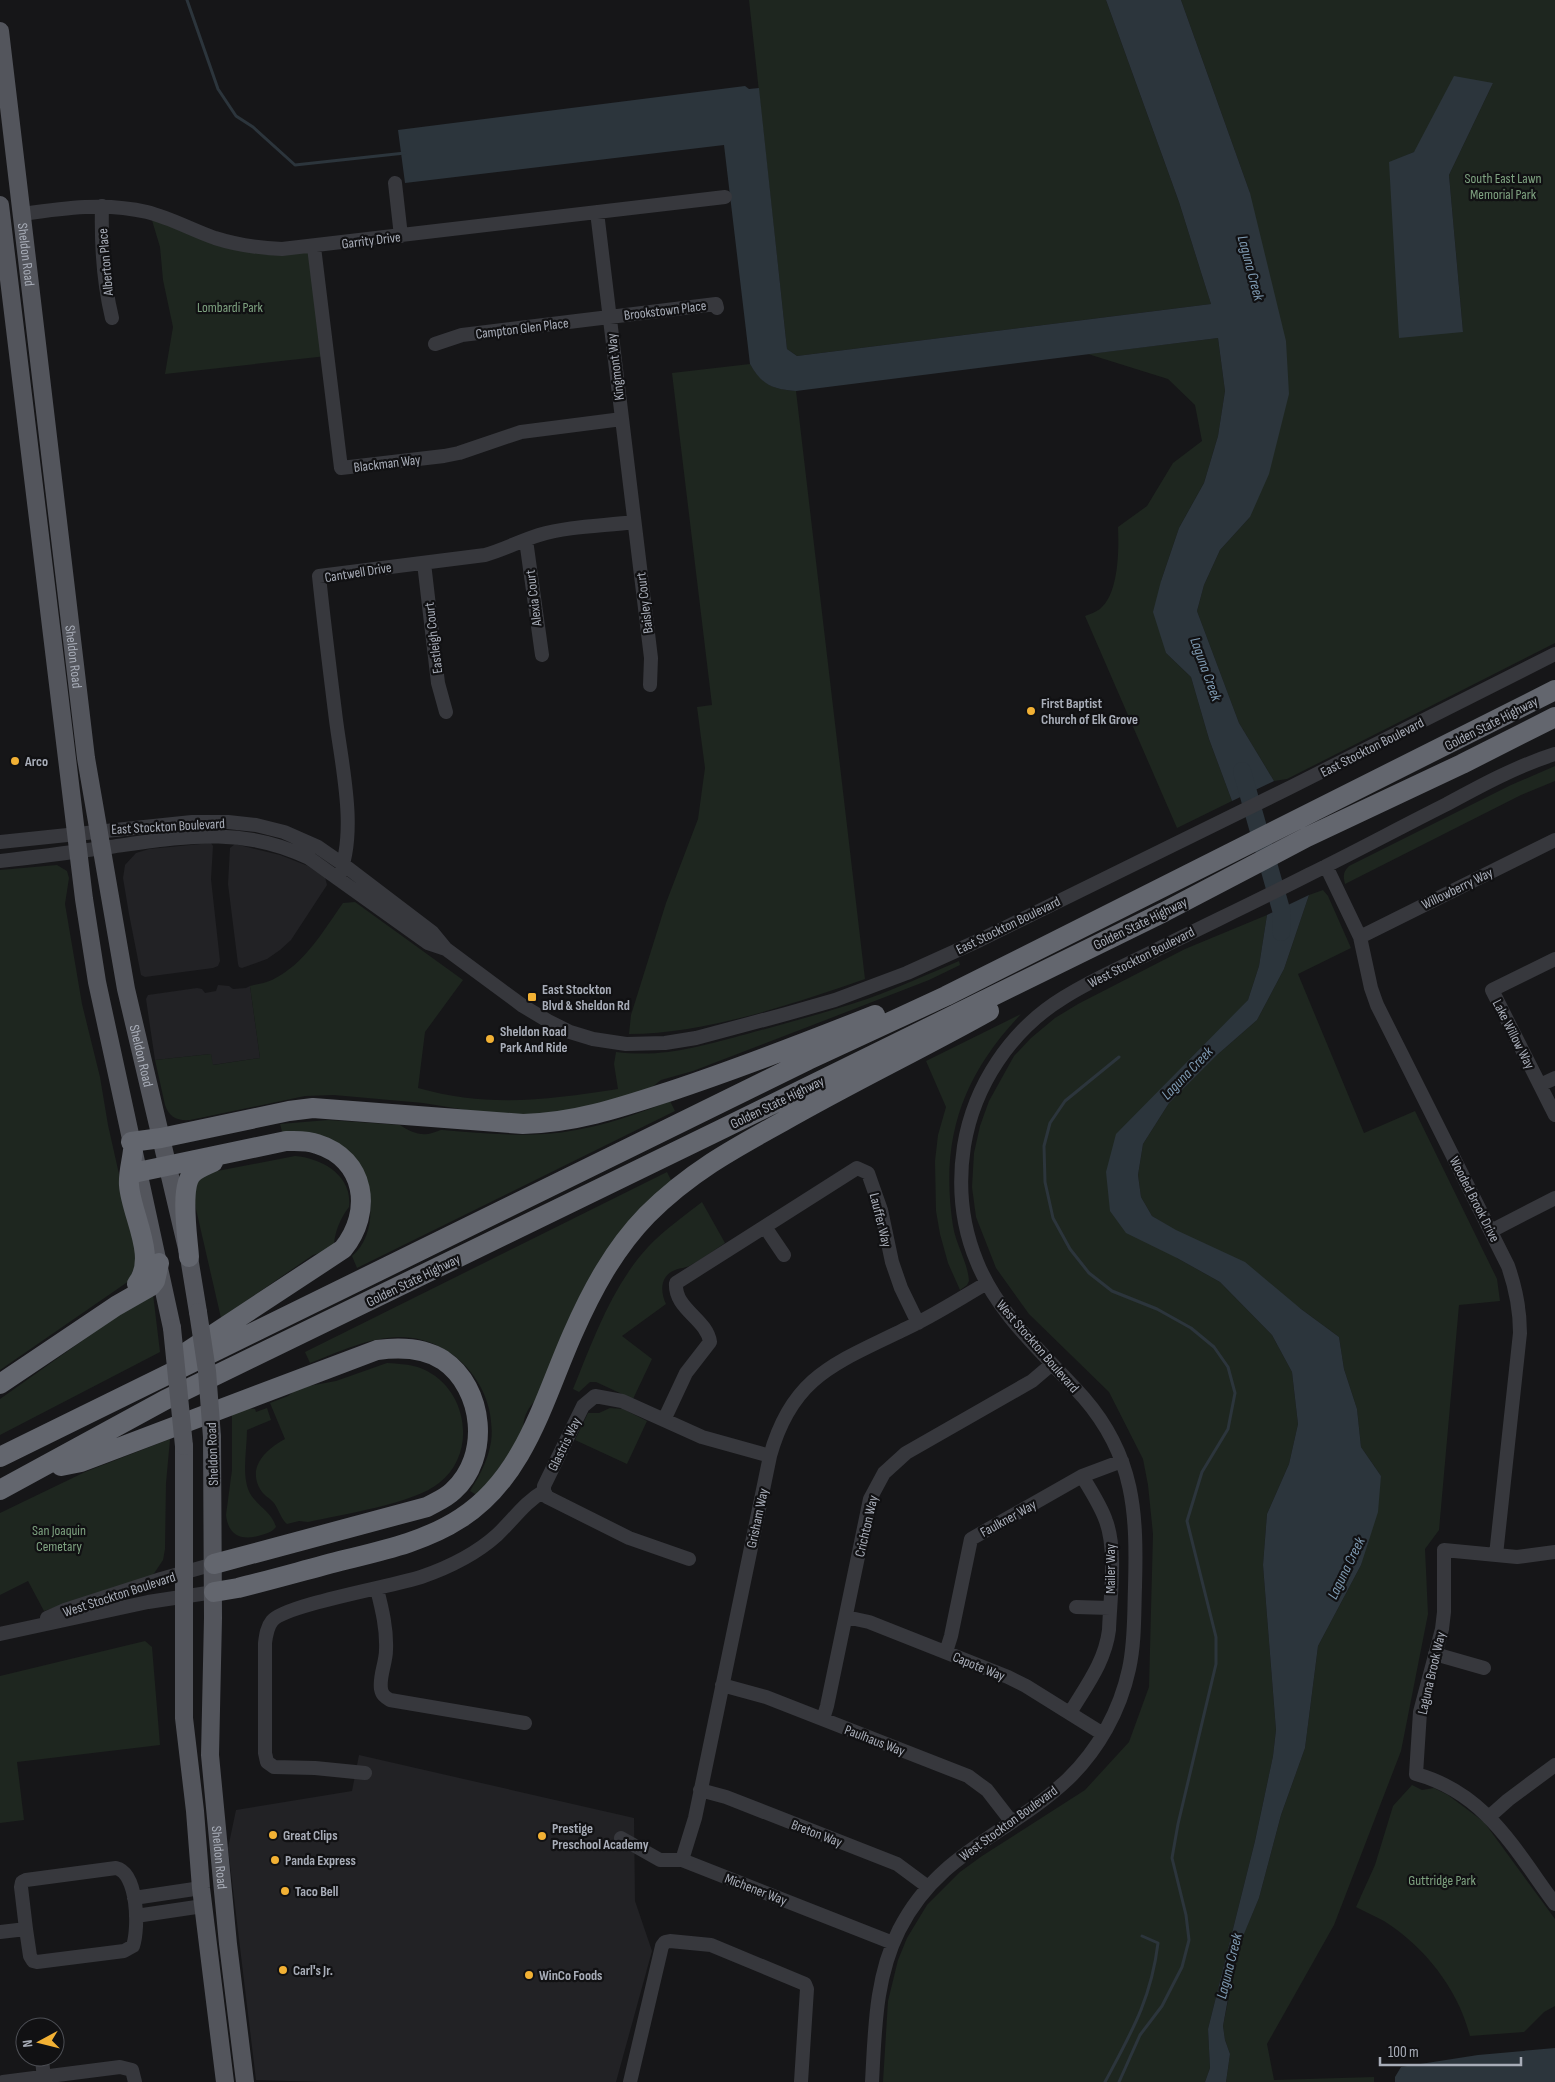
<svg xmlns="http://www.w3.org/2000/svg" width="1555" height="2082" viewBox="0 0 1555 2082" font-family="'Sofia Sans Condensed',sans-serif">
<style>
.built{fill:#222225}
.green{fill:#1e261f;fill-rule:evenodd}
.water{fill:#2c353c}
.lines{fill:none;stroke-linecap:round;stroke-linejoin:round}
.stream{stroke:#2c353c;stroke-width:3}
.river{stroke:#2c353c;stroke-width:18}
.minor{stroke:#37383d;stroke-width:14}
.major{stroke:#53555c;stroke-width:18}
.highway{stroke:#63666e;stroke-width:20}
.major-bridge{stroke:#53555c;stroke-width:18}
.poi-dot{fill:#f2b134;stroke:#111113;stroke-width:2}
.labels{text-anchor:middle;stroke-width:4.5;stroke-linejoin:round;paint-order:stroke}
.park-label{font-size:14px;fill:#7fa381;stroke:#111113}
.street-label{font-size:14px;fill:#a8adb8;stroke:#111113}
.poi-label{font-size:14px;font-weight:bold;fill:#a8adb8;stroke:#111113;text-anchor:start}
.water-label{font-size:15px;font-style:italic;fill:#7f9bb3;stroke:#111113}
</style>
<rect width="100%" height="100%" fill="#161618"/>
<path class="built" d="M 211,843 L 213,846 L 211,879 L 220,961 L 218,966 L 213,968 L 145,977 L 141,975 L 129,914 L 123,878 L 125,865 L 136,853 L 149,849 Z
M 235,844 L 280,855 L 308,866 L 325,877 L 327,885 L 291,940 L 280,950 L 267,959 L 242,968 L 239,967 L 238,964 L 228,884 L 230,848 Z
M 218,985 L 229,986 L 233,989 L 246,988 L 250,986 L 260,1058 L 212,1065 L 211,1054 L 155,1060 L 146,999 L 148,995 L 197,988 L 202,989 L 205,993 L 216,991 Z
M 359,1755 L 634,1818 L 635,1901 L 652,1951 L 616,2082 L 323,2082 L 256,2080 L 228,1848 L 236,1810 L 352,1791 Z"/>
<path class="green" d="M 749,0 L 1106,0 L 1179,202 L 1211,304 L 797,356 L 787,349 Z
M 1181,0 L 1555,0 L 1555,643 L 1287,779 L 1274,781 L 1239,723 L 1197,611 L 1204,585 L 1220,550 L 1250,517 L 1250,193 ZM 1493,83 L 1449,175 L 1463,332 L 1389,163 L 1414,152 Z
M 151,217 L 224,245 L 314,247 L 327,356 L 165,374 L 173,327 L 163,280 L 160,247 Z
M 1218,338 L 1225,391 L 1218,436 L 1204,483 L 1179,528 L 1161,581 L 1166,653 L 1191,677 L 1209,739 L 1232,801 L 1177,828 L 1085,616 C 1090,614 1096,612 1100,609 C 1119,594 1119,549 1118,527 L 1147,506 L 1173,463 L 1202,441 L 1195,405 L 1168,379 L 1088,354 Z
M 750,364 C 763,385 772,389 796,391 L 865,979 C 793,1004 705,1034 629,1034 L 631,1015 L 666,903 L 698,819 L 705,768 L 697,707 L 712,705 L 672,373 Z
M 1555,766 L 1555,781 L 1521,795 L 1345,884 C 1343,876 1343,872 1349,866 L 1511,785 Z
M 57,865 L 67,871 L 69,878 L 65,904 L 82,1004 L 100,1077 L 108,1125 L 138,1259 L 129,1281 L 0,1370 L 0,870 Z
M 1323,890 L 1328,896 L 1351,948 L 1298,974 L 1364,1133 L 1415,1111 L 1497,1279 L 1500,1301 L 1459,1305 L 1439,1530 L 1425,1549 L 1428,1614 L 1401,1751 L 1334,1925 L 1267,2044 L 1274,2080 L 1374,2077 L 1374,2082 L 1226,2082 L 1230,2054 L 1225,2040 L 1223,2026 L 1239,1945 L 1259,1898 L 1281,1815 L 1305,1748 L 1318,1646 L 1361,1565 L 1381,1476 L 1361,1447 L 1357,1409 L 1344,1369 L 1339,1337 L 1301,1309 L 1152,1216 L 1141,1197 L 1138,1175 L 1143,1144 L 1169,1103 L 1217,1055 L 1257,1020 L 1284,969 L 1309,895 Z
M 355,902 L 463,980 L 425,1032 L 418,1088 C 489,1108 546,1100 618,1089 L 614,1064 L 616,1052 C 665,1058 700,1046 747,1034 C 787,1023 828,1012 867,999 C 898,988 928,974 959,961 L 960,965 L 929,980 L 805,1028 L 693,1071 L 661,1080 L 647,1091 L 567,1112 L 526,1115 L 485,1113 L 423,1103 L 334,1095 L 305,1096 L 190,1120 C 177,1121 169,1117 165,1105 L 155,1060 L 211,1054 L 213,1065 L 260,1058 L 250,986 C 257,984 266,983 272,980 C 305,964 323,931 343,903 Z
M 1267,915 L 1259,966 L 1248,1000 L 1107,1172 L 1177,1258 L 1220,1282 L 1272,1335 L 1292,1372 L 1298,1424 L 1289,1464 L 1267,1514 L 1263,1565 L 1276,1730 L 1273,1756 L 1255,1841 L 1208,2029 L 1210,2068 L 1205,2082 L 883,2082 L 888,2001 L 898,1960 L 907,1938 L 927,1905 L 960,1872 L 982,1856 L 1085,1790 L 1129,1742 L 1149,1687 L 1153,1534 L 1148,1485 L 1143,1459 L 1109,1392 L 1029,1314 L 996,1268 L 976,1217 L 972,1187 L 974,1153 L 980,1126 L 989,1101 L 1014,1056 L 1031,1038 L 1055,1018 L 1078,1004 L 1185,949 Z
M 1021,1014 C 961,1077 940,1141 953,1226 C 956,1245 968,1263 969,1281 L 967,1285 L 960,1290 L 948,1263 L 940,1234 L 936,1211 L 935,1161 L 938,1135 L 946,1107 L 926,1061 Z
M 670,1101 L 675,1111 L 357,1268 L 352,1256 C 374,1237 373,1205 366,1179 L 283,1135 L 280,1124 L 328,1120 L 400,1125 C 409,1131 421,1137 432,1133 C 437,1132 438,1130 443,1130 C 477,1133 511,1136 545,1134 C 589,1131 630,1117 670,1101 Z
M 295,1156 C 321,1158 353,1175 349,1207 C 341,1217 335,1231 334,1244 L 325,1251 L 313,1255 L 221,1318 L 193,1196 L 198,1179 L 207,1173 Z
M 667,1172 L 673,1184 L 648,1206 L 540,1397 C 528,1405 521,1420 524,1434 L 478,1496 L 470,1491 C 480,1475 488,1460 491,1442 C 498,1388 455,1338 401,1337 C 369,1337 339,1352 310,1363 L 305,1352 Z
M 702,1202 L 725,1243 C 713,1251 702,1259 691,1265 C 686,1268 680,1268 675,1270 C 660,1276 660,1291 666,1304 L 622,1336 L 652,1359 L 633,1399 L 596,1382 L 590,1382 L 579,1392 L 573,1389 C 593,1340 612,1286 648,1247 C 664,1230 684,1216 702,1202 Z
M 151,1292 L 153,1294 L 160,1352 L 0,1435 L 0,1399 Z
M 387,1363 C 400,1364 415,1364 427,1371 C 468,1392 477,1454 439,1483 C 413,1504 343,1514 308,1522 L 299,1521 L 287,1524 C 281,1519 279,1510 274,1503 C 270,1498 263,1495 260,1489 C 247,1466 267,1449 285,1439 L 270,1403 L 288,1396 L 298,1388 L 336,1381 Z
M 245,1408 L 255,1409 L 256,1412 L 267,1408 L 271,1420 L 247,1430 C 247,1448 242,1472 248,1489 C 254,1505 272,1511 276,1527 C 271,1533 265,1534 258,1536 C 240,1541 228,1534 226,1515 L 232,1470 L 232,1412 Z
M 610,1408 L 623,1409 L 647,1421 L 627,1464 L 575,1440 L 588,1413 L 599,1413 Z
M 170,1439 L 166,1483 L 165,1549 L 163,1560 L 153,1575 L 44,1611 L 28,1581 L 0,1595 L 0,1513 L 85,1472 Z
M 145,1641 L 152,1647 L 160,1745 L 17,1762 L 24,1820 L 0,1823 L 0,1676 Z
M 1412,1785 L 1422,1790 L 1434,1788 L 1448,1795 L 1484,1822 L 1555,1919 L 1555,2006 L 1544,2012 L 1524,2032 L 1470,2036 C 1458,1989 1425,1947 1384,1921 C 1375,1916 1365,1912 1356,1907 L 1375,1865 L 1393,1806 Z"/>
<path class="water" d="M 1106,0 L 1181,0 L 1250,193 L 1286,341 L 1289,394 L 1269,474 L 1250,517 L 1220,550 L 1204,585 L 1197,611 L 1239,723 L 1274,781 L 1232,801 L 1209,739 L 1191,677 L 1166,653 L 1153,612 L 1161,581 L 1179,528 L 1204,483 L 1218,436 L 1225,391 L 1218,338 L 796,391 C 772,389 762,385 750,364 L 724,145 L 405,183 L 398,130 L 745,86 L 749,89 L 759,88 L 787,349 L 797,356 L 1211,304 L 1179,202 Z
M 1454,76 L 1493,83 L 1449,175 L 1463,332 L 1399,338 L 1389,162 L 1414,152 Z
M 1309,895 L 1284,969 L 1257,1020 L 1217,1055 L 1169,1103 L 1143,1144 L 1138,1175 L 1141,1197 L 1152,1216 L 1176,1230 L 1245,1262 L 1301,1309 L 1339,1337 L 1344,1369 L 1357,1409 L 1361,1447 L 1381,1476 L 1378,1512 L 1361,1565 L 1318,1646 L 1305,1748 L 1281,1815 L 1259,1898 L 1239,1946 L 1231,1982 L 1223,2026 L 1225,2040 L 1230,2054 L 1226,2082 L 1205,2082 L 1210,2068 L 1208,2029 L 1255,1841 L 1273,1756 L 1276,1730 L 1263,1565 L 1267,1514 L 1289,1464 L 1298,1424 L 1292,1372 L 1272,1335 L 1220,1282 L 1177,1258 L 1126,1233 L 1110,1211 L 1106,1172 L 1116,1134 L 1248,1000 L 1259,966 L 1267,915 Z
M 1555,2048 L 1555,2082 L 1395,2082 L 1395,2077 L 1401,2067 L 1478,2055 Z"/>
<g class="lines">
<path class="stream" d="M 187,0 L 218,89 L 236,116 L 253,127 L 295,165 L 405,153
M 1119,1057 L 1065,1101 L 1050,1123 L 1044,1146 L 1045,1182 L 1053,1218 L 1070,1249 L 1089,1273 L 1112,1291 L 1157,1309 L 1191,1328 L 1214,1347 L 1228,1367 L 1235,1393 L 1228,1429 L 1202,1472 L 1187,1521 L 1216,1637 L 1216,1664 L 1178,1824 L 1172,1858 L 1186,1915 L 1189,1940 L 1182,1967 L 1162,2006 L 1140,2035 L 1119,2082
M 1105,2082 C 1131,2033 1151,2000 1158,1943 L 1142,1936"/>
<path class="river" d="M 1242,771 L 1282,913 L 1281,932"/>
<path class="minor" d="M 395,183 L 401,236
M 102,206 C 101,244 103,281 112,318
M 597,212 L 651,658 L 650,685
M 22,214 C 64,208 105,202 147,212 C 171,218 192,230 215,238 C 237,245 259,248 282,249 L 725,197
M 314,247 L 341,468 L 444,456 L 459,453 L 521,432 L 622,419
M 435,344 L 462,335 L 716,304 L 717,308
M 526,540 L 542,655
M 424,563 L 438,683 L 446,712
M 0,842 L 192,822 L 228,822 L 256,825 L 284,832 L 318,847 L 344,865 L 432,932 L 446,949 L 523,1006 L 548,1021 L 570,1032 L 593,1039 L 626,1044 L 665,1043 L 696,1038 L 786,1014 L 835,1000 L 907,973 L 980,940 L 1291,787 L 1555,654
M 0,861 C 37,857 74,852 110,847 C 182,837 241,825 309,858 L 428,943 L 446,949
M 1326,866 L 1360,937 L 1371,988 L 1377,1005 L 1508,1266 C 1516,1289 1520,1309 1520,1333 L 1496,1555
M 338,878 C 358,834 342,767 336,720 C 330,672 324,624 319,576 L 485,555 C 503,550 520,541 539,535 C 569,526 603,526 634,522
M 1360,937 L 1555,840
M 1555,959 L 1492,990 L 1555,1115
M 1540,1085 L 1555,1078
M 765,1227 L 784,1255
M 1491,1231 L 1555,1198
M 664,1420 L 686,1373 L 710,1342 C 707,1319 674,1309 676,1283 L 857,1168 L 868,1173 L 881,1210 L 892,1262 L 901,1288 L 918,1323
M 1555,1552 L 1517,1557 L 1444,1550 L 1444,1612 L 1442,1629 L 1420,1712 L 1416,1774 C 1486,1793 1515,1850 1555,1904
M 689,1559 L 629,1538 L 547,1497 L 544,1491 L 544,1486 L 583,1406 L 595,1396 L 622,1401 L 702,1437 L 770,1456
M 377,1589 C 382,1609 387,1629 386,1650 C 386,1663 379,1676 381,1689 C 382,1695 385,1697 390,1700 L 525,1723
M 1076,1607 L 1110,1608
M 846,1617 L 869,1622 L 1008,1677 L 1026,1686 L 1103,1734
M 47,1618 L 65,1610 L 161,1579 L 214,1564
M 0,1634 L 148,1602 L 214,1592
M 946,1652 L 951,1636 L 971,1539 L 1082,1476 L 1122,1461
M 1435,1654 L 1484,1668
M 722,1685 L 766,1697 L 968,1776 L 987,1790 L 1011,1821
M 1070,1713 C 1086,1686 1105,1662 1109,1630 C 1110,1599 1117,1550 1106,1521 C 1101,1506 1091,1491 1082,1476
M 823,1719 L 827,1706 L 870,1499 L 884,1473 L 906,1453 L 1032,1381 L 1052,1364
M 365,1773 L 315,1768 L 274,1767 L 267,1762 L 265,1753 L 265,1643 C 266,1635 267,1627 272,1621 C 284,1605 394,1586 421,1577 C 447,1568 476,1554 497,1535 C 513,1520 525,1502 544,1491
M 700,1790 L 726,1797 L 897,1864 L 928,1887
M 1490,1816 L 1508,1800 L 1555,1765
M 621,1838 L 660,1860 L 682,1860 L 893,1943
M 682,1860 L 695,1818 L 770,1456 C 792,1376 836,1363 903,1330 C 932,1317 959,1299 987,1283
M 134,1898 L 201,1888
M 136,1916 L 203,1906
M 0,1932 L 26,1929 L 21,1887 L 22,1882 L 26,1880 L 116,1868 C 138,1873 139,1928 133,1946 L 124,1951 L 37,1962 L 33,1961 L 30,1956 L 26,1929
M 40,2026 L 40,2027
M 42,2057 L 44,2082
M 3,2082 L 120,2067 L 132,2070 L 135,2082
M 630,2082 L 662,1946 L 665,1942 L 670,1941 L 711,1945 L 805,1984 L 807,1989 L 801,2082
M 872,2082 C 875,2030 875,1978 899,1930 C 939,1851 1009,1835 1068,1779 C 1098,1750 1120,1711 1129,1669 C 1135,1642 1134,1614 1135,1587 C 1137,1514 1135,1457 1084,1398 C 1046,1355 999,1317 977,1262 C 962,1226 958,1185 964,1146 C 974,1085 1011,1030 1063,998 C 1091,980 1122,967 1152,952 C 1204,926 1257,901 1308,875 C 1355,852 1401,827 1447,804 C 1482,785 1517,766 1555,754"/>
<g class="major">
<path id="s1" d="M 0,31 L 86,758 L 126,989 L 189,1257 L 198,1312"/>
<path d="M 0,205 L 84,899 L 97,982 L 172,1328"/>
<path id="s2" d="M 212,1437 L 213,1618 L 210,1755 L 228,1944 L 245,2082"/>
<path d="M 184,1446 L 184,1718 L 195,1811 L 201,1888 L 225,2082"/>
</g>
<path class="highway" d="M 131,1142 L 161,1138 L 289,1111 L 313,1108 L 523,1124 C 575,1123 622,1107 671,1091 C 740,1068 807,1042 875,1015
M 133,1150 C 132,1161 128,1174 129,1185 C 131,1215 158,1257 137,1284
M 138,1172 L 286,1141 C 296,1141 307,1140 317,1144 C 366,1159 373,1212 343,1249 L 188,1351
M 189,1257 C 188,1239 179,1186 193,1173 C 198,1168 207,1165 213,1162
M 0,1384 L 116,1306 L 151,1286 L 155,1281 L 159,1263
M 0,1457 L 808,1060 L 946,996 L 1555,690
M 61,1466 L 81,1462 L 377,1350 C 399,1347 423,1347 443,1360 C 484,1388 491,1457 453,1491 C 446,1498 436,1502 427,1507 L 214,1564
M 0,1490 L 165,1400 L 722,1129 L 1164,912 L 1307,837 L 1462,764 L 1555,717
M 214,1592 L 238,1588 C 274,1579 309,1569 344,1560 C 385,1550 426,1541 461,1518 C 525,1477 544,1398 573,1333 C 592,1290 614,1249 647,1215 C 689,1173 731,1150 782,1122 C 850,1083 921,1049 989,1011"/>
<path class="major-bridge" d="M 198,1312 L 207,1371 L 212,1437
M 172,1328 L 184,1446"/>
</g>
<g class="poi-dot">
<circle cx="1031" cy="711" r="5"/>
<circle cx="15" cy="761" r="5"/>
<rect x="527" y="992" width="10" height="10" rx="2.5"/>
<circle cx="490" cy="1039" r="5"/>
<circle cx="273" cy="1835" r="5"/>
<circle cx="542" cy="1836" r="5"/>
<circle cx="275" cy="1860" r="5"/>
<circle cx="285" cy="1891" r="5"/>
<circle cx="283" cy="1970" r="5"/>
<circle cx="529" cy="1975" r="5"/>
</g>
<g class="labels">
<g class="park-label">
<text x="1503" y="183">South East Lawn<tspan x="1503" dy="16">Memorial Park</tspan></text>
<text x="230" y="312">Lombardi Park</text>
<text x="59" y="1535">San Joaquin<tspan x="59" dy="16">Cemetary</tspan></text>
<text x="1442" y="1885">Guttridge Park</text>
</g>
<g class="street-label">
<text transform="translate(371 240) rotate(-7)" y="5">Garrity Drive</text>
<text dy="5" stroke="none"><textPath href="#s1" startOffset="225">Sheldon Road</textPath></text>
<text transform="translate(105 262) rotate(-95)" y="5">Alberton Place</text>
<text transform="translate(665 310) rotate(-7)" y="5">Brookstown Place</text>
<text transform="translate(522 328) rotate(-7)" y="5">Campton Glen Place</text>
<text transform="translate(615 367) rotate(-97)" y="5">Kingmont Way</text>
<text transform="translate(387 463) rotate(-7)" y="5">Blackman Way</text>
<text transform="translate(358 572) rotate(-9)" y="5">Cantwell Drive</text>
<text transform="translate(533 598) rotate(-97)" y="5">Alexia Court</text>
<text transform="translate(644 603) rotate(-97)" y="5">Baisley Court</text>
<text transform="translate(433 638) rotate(-97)" y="5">Eastleigh Court</text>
<text dy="5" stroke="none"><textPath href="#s1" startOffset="630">Sheldon Road</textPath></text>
<text transform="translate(1491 723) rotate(-27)" y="5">Golden State Highway</text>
<text transform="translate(1372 747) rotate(-27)" y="5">East Stockton Boulevard</text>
<text transform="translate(168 826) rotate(-3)" y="5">East Stockton Boulevard</text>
<text transform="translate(1457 888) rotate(-26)" y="5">Willowberry Way</text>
<text transform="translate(1140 923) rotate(-26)" y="5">Golden State Highway</text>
<text transform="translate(1008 925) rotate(-26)" y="5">East Stockton Boulevard</text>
<text transform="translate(1141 957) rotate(-27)" y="5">West Stockton Boulevard</text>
<text transform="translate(1514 1034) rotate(63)" y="5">Lake Willow Way</text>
<text dy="5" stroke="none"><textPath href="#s1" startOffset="1035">Sheldon Road</textPath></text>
<text transform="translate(777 1102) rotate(-26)" y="5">Golden State Highway</text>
<text transform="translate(1475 1199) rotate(63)" y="5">Wooded Brook Drive</text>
<text transform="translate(881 1220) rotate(76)" y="5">Lauffer Way</text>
<text transform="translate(413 1280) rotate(-26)" y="5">Golden State Highway</text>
<text transform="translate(1038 1346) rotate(49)" y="5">West Stockton Boulevard</text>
<text transform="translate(564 1444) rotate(-64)" y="5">Glastris Way</text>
<text transform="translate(212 1454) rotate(-92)" y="5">Sheldon Road</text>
<text transform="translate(757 1518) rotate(-78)" y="5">Grisham Way</text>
<text transform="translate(1008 1518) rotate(-29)" y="5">Faulkner Way</text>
<text transform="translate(866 1526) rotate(-77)" y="5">Crichton Way</text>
<text transform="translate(1110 1569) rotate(-90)" y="5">Mailer Way</text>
<text transform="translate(119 1594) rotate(-18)" y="5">West Stockton Boulevard</text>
<text transform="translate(979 1666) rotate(22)" y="5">Capote Way</text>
<text transform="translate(1431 1673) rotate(-77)" y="5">Laguna Brook Way</text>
<text transform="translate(875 1740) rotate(21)" y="5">Paulhaus Way</text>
<text transform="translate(1008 1823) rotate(-36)" y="5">West Stockton Boulevard</text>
<text transform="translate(817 1833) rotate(21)" y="5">Breton Way</text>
<text dy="5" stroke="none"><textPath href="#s2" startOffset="421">Sheldon Road</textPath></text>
<text transform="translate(756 1889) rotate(21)" y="5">Michener Way</text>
</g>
<g class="poi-label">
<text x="1041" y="708">First Baptist<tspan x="1041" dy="16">Church of Elk Grove</tspan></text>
<text x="25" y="766">Arco</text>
<text x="542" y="994">East Stockton<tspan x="542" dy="16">Blvd &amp; Sheldon Rd</tspan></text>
<text x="500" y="1036">Sheldon Road<tspan x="500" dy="16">Park And Ride</tspan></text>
<text x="552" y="1833">Prestige<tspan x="552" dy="16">Preschool Academy</tspan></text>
<text x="283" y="1840">Great Clips</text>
<text x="285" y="1865">Panda Express</text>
<text x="295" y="1896">Taco Bell</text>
<text x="293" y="1975">Carl's Jr.</text>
<text x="539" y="1980">WinCo Foods</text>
</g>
<g class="water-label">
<text transform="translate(1251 268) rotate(75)" y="5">Laguna Creek</text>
<text transform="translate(1206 669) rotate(70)" y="5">Laguna Creek</text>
<text transform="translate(1187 1073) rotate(-46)" y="5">Laguna Creek</text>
<text transform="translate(1346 1568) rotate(-64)" y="5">Laguna Creek</text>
<text transform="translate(1229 1966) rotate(-76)" y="5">Laguna Creek</text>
</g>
</g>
<g transform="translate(40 2042) rotate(263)"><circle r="24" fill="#111113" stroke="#4d4f55"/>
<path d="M0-4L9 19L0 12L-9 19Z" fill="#f2b134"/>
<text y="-8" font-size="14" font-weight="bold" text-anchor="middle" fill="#a8adb8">N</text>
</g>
<path d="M1380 2057v8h141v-8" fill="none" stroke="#a8adb8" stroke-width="2.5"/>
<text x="1388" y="2057" font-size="15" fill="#a8adb8" stroke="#111113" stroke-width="4" paint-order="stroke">100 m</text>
</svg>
